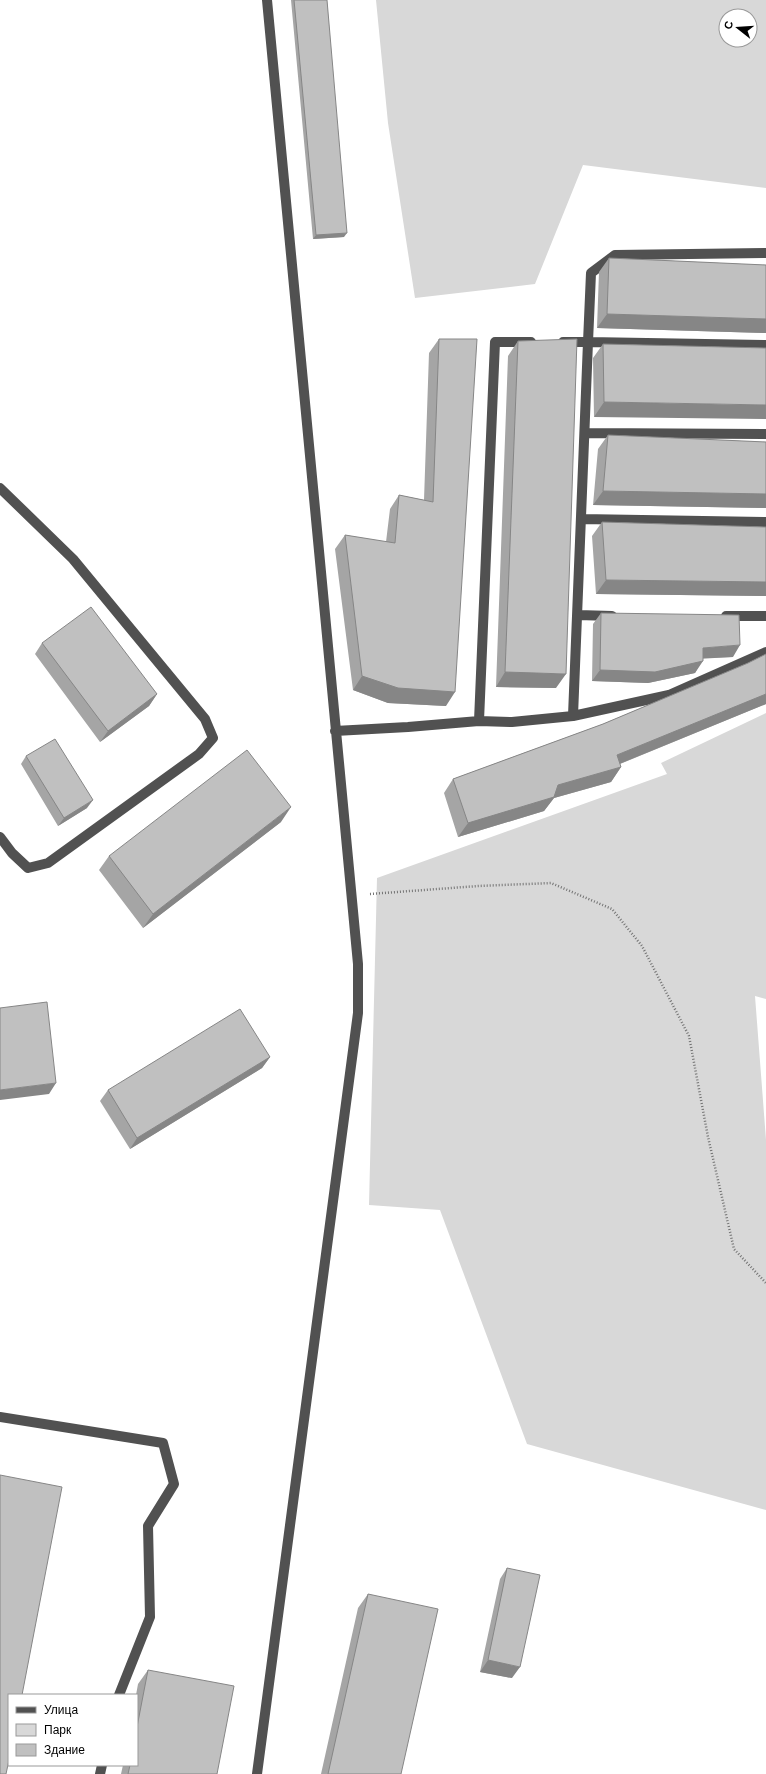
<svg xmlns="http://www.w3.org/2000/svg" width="766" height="1774" viewBox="0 0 766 1774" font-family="'Work Sans',sans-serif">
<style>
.green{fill:#d8d8d8;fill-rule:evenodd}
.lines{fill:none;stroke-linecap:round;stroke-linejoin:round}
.path{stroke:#737373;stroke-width:2.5;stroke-dasharray:1 2;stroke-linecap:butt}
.minor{stroke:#515151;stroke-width:10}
.wall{fill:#a5a5a5}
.shaded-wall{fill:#868686}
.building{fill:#c0c0c0;stroke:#868686}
</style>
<rect width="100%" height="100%" fill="#fff"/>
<path class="green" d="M 376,0 L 766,0 L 766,188 L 583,165 L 535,284 L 415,298 L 388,123 ZM 726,16 L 750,16 L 750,40 L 726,40 Z
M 766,713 L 766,999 L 755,996 L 766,1140 L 766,1510 L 527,1444 L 440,1210 L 369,1205 L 377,878 L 667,774 L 661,763 Z"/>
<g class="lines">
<path class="path" d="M 370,894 L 478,886 L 551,883 L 612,909 L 642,946 L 689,1036 L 708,1137 L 734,1249 L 766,1283"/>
<path class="minor" d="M 766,253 L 615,255 L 591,273 L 588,342 L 766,345
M 563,342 L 588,342 L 573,716
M 585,433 L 766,434
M 0,488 L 73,559 L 205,719 L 213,738 L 199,754 L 48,863 L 28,868 L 12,853 L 0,837
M 581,519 L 766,522
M 578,615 L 612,616
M 726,616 L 766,616
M 479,721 L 495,342 L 531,342
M 335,731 L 408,727 L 479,721 L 512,722 L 573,716 L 669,695 L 766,652
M 0,1417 L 163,1443 L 174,1484 L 148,1526 L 150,1617 L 119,1695
M 100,1774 L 102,1765
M 257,1774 L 358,1013 L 358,964 L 267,0"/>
</g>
<path class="wall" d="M 291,0 L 327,0 L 344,237 L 313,239 Z
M 609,258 L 766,265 L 766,333 L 597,328 L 599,272 Z
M 439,339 L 446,706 L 388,703 L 353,690 L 335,549 L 345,535 L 386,542 L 390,509 L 399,495 L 424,500 L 429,353 Z
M 518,341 L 556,688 L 496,687 L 508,356 Z
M 603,344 L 766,348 L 594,417 L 593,358 Z
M 608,435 L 766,442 L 766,508 L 593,505 L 598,449 Z
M 602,522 L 766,527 L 766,596 L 596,594 L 592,536 Z
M 601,613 L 733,657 L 703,658 L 695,673 L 648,683 L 592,681 L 593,624 Z
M 42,643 L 157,694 L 149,706 L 100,742 L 35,654 Z
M 766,654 L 766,704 L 620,764 L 621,767 L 611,782 L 554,798 L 544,811 L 458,837 L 444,793 L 453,779 L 603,724 L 748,663 Z
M 26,756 L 87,808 L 58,826 L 21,764 Z
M 281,822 L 143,928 L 99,870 L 109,856 Z
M 270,1057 L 262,1068 L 130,1149 L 100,1101 L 108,1090 Z
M 507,1568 L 512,1678 L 480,1672 L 500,1579 Z
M 368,1594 L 401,1774 L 321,1774 L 358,1608 Z
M 148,1670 L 217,1774 L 121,1774 L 123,1765 L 137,1765 L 137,1695 L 136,1695 L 138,1684 Z"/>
<path class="shaded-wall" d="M 347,233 L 344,237 L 313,239 L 316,235 Z
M 607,314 L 766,319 L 766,333 L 597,328 Z
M 604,402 L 766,405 L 766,419 L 594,417 Z
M 603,491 L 766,494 L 766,508 L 593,505 Z
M 606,580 L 766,582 L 766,596 L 596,594 Z
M 740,645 L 733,657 L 696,659 L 703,648 Z
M 703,661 L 695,673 L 648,683 L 592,681 L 600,670 Z
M 505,672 L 566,674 L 556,688 L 496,687 Z
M 362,676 L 455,692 L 446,706 L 388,703 L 353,690 Z
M 157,694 L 149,706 L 100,742 L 108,731 Z
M 766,694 L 766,704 L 607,769 L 617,755 Z
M 621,767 L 611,782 L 554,798 L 544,811 L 458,837 L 468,823 L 558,785 Z
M 93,800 L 87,808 L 58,826 L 64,818 Z
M 291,807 L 281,822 L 143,928 L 153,914 Z
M 270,1057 L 262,1068 L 130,1149 L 137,1138 Z
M 56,1083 L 49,1094 L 0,1100 L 0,1090 Z
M 488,1660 L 520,1667 L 512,1678 L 480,1672 Z"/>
<path class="building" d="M 294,0 L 327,0 L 347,233 L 316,235 Z
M 609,258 L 766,265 L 766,319 L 607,314 Z
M 439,339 L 477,339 L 455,692 L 398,688 L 362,676 L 345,535 L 395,543 L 399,495 L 433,502 Z
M 577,339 L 566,674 L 505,672 L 518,341 Z
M 603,344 L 766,348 L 766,405 L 604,402 Z
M 608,435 L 766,442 L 766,494 L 603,491 Z
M 602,522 L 766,527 L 766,582 L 606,580 Z
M 91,607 L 157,694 L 108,731 L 42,643 Z
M 601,613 L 739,615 L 740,645 L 703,648 L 703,661 L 655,672 L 600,670 Z
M 766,654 L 766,694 L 617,755 L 621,767 L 558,785 L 554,797 L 468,823 L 453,779 L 603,724 L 748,663 Z
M 55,739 L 93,800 L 64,818 L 26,756 Z
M 247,750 L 291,807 L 153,914 L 109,856 Z
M 47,1002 L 56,1083 L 0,1090 L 0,1008 Z
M 240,1009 L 270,1057 L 137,1138 L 108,1090 Z
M 0,1475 L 62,1487 L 22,1695 L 9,1695 L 9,1760 L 6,1774 L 0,1774 Z
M 507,1568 L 540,1575 L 520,1667 L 488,1660 Z
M 368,1594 L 438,1609 L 401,1774 L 328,1774 Z
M 148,1670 L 234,1686 L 217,1774 L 128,1774 L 130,1765 L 137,1765 L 137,1727 Z"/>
<rect x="8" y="1694" width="130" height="72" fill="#ffffff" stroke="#999999"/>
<rect x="16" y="1707" width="20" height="6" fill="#515151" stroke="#999999"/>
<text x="44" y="1714" font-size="12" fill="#000000">Улица</text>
<rect x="16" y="1724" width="20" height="12" fill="#d8d8d8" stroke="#999999"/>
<text x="44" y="1734" font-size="12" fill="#000000">Парк</text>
<rect x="16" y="1744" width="20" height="12" fill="#c0c0c0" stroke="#999999"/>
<text x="44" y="1754" font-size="12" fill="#000000">Здание</text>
<g transform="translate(738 28) rotate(287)"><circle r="19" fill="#ffffff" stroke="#999999"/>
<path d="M0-3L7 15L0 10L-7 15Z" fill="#000000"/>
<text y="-6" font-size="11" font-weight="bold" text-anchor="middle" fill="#000000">С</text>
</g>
</svg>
